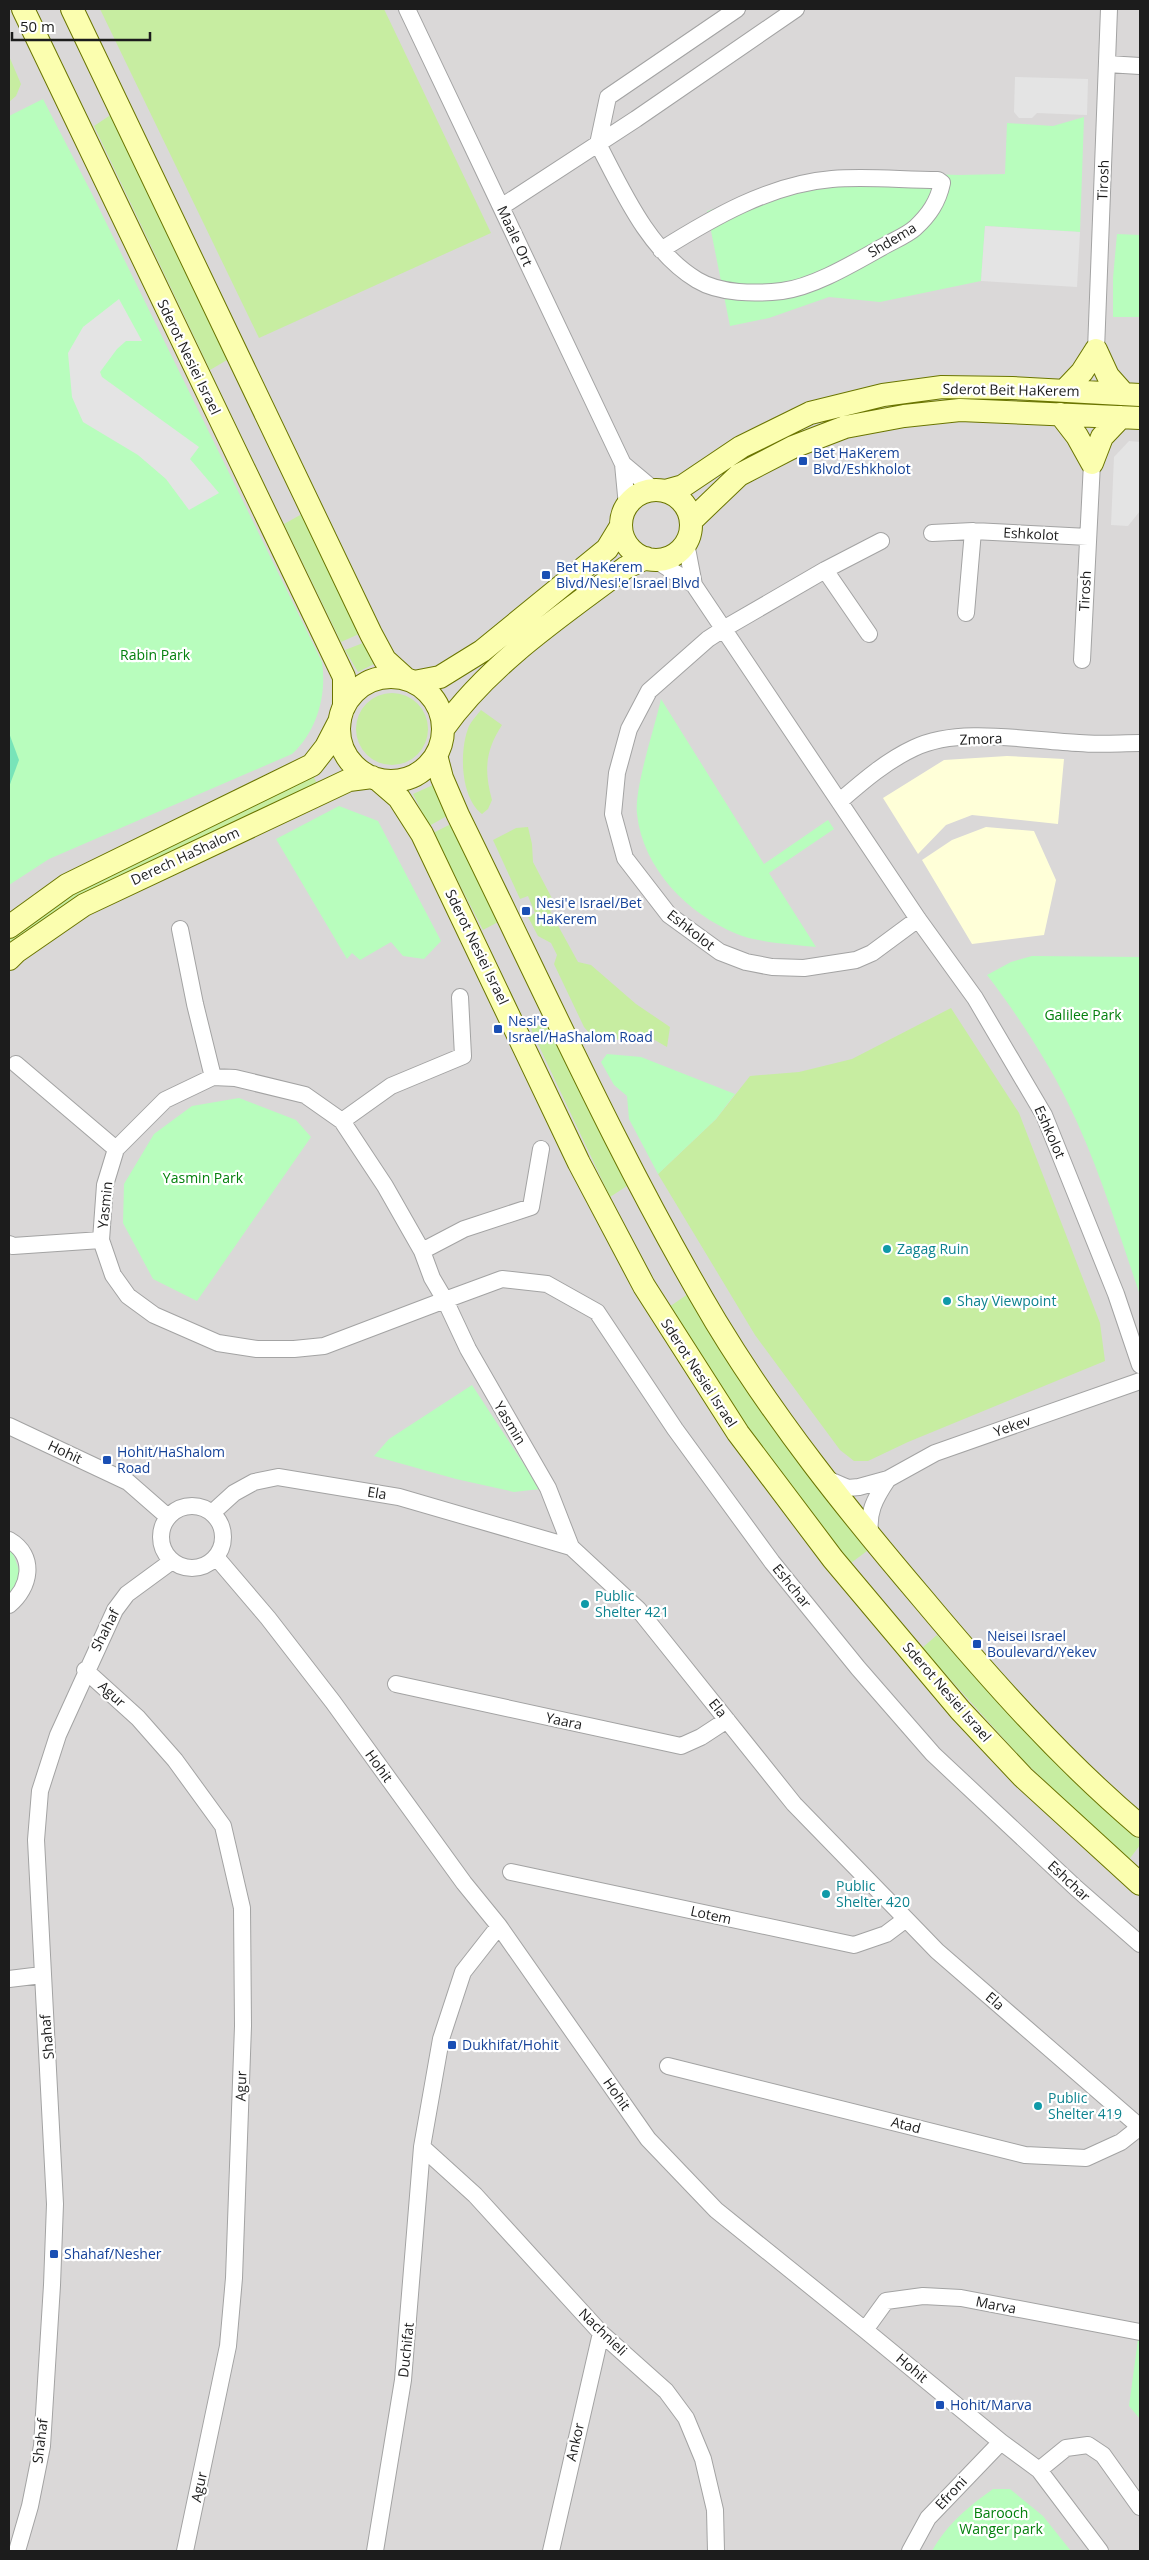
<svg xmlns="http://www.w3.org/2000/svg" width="1149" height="2560" viewBox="0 0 1149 2560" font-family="'Open Sans',sans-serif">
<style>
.residential{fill:#dad8d8}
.education{fill:#ffffd8}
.grass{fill:#c7eda1}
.park{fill:#b8fdbd}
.pitch{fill:#78e4b9}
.parking{fill:#e4e4e4}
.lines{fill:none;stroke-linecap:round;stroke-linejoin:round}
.street-casing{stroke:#a3a3a3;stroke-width:18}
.secondary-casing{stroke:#6a7500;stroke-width:24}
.street{stroke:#fff;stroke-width:16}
.secondary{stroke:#fbfeaf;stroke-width:22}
.transit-dot{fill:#1a4fb4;stroke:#fff;stroke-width:2}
.culture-dot{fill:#0f9aa8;stroke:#fff;stroke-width:2}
.labels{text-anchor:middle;stroke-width:4.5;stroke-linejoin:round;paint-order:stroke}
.street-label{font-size:14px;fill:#1c1c1c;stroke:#fff}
.transit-label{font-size:14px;fill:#164399;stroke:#fff;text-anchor:start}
.park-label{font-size:14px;fill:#04800d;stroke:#fff}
.culture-label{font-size:14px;fill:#0d838f;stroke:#fff;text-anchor:start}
</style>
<rect width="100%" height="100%" fill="#eee9e0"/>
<path class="residential" d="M 9,9 L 1140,9 L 1140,2551 L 9,2551 Z"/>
<path class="education" d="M 1007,756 L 1064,759 L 1058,824 L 972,815 L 946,825 L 918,854 L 883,798 L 944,760 Z
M 986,827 L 1034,831 L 1056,880 L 1044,935 L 972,944 L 922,860 L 952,840 Z"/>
<path class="grass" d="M 100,9 L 384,9 L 491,233 L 259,338 Z
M 9,56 L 21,84 L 16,96 L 9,102 Z
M 112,114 L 227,360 L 210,370 L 94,126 Z
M 302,514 L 359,634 L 341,642 L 284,524 Z
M 363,643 L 374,664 L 358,672 L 345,650 Z
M356 729a36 36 0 1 1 72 0a36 36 0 1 1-72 0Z
M 481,710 L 502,725 C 485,751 484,771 492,800 L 488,809 L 482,814 C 460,797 459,750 469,726 C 472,720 477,715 481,710 Z
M 313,775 L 317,784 L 9,949 L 9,939 L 71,894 Z
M 433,785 L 447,816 L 429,826 L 413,794 Z
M 451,824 L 500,921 L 483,930 L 433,833 Z
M 528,827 L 532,844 L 533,862 L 557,908 L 550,911 L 578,962 L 591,965 L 636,1004 L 670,1027 L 667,1047 C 661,1044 653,1038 646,1037 C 621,1034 603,1051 584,1027 L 554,964 L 557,955 L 551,943 L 538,936 L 528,917 L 535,913 L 528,896 L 520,899 L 493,840 L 516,828 Z
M 951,1008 L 1019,1113 L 1100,1323 L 1105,1361 L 908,1442 L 868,1461 L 854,1461 L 840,1450 L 755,1335 L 658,1174 L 716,1119 L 750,1076 L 799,1072 L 852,1059 Z
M 547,1021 L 630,1184 L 610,1197 L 531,1029 Z
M 688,1294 L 793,1452 L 867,1551 L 851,1563 L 775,1465 L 729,1400 L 669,1307 Z
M 937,1635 C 1002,1706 1069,1775 1140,1840 L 1140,1845 L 1128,1861 L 1023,1760 L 922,1648 Z"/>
<path class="park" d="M 43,99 L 92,194 L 322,662 C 327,695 317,731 292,754 L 49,859 L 9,885 L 9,116 Z
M 1084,117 L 1080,232 L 985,226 L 981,281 L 880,302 L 829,297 L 769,318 L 730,326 L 707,211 L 835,171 L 959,175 L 1005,174 L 1007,123 L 1053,126 Z
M 1117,234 L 1140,235 L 1140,317 L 1113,317 L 1113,278 Z
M 661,699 L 764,864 L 828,820 L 834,829 L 769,873 L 816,947 C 796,945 754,942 737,934 C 688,914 643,869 637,814 C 634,788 655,727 661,699 Z
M 339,806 L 378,821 L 441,941 L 424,959 L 403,956 L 391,942 L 360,960 L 352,953 L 347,959 L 276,839 Z
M 1032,956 L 1140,957 L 1140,1295 C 1118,1231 1098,1164 1068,1103 C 1047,1060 1017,1014 987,975 L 1011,962 Z
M 607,1054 L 641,1057 L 735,1094 L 716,1119 L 658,1174 L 629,1119 L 627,1096 L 614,1085 L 601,1062 Z
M 239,1098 L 296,1120 L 311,1137 L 197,1301 L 153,1279 L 123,1223 L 124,1184 L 154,1134 L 192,1106 Z
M 472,1385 L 540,1489 L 514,1492 L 456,1479 L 374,1456 L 389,1439 Z
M 9,1550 L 13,1553 L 21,1576 L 9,1600 Z
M 1138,2339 L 1140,2339 L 1140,2419 L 1129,2406 Z
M 993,2489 L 1010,2489 L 1043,2516 L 1071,2551 L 932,2551 C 946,2525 969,2506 993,2489 Z"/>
<path class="pitch" d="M 9,733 L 19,760 L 9,787 Z"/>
<path class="parking" d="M 1015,77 L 1088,79 L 1087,115 L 1037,113 L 1032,118 L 1019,118 L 1014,112 Z
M 985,226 L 1080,232 L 1077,287 L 981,281 Z
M 119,299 L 142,341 L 126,341 L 117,349 L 100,372 L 102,377 L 199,447 L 190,459 L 219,493 L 189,510 L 166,479 L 138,455 L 83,422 L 72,397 L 68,353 L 83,327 Z
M 1129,441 L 1140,442 L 1140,511 L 1128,526 L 1111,525 L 1114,457 Z"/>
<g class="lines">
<defs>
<path id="street" d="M 407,9 L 623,464 L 627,506
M 1107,64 L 1140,66
M 501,207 L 636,119 L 796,9
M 661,250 C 712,218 770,184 832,179 C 866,176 903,180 938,180 L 942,183 C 938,202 929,215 915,228 C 907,235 895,240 886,245 C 857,261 815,287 782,291 C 756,294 720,294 697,280 C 649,251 623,192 598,144 L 608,97 L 737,9
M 1096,350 L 1109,9
M 623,464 L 654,490
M 932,533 L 973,531 L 1088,537
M 881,541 L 825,570 L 725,628 L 708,639 L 649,691 L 629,729 L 617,773 L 613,814 L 625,858 L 669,915 L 720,952 L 746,962 L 772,967 L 804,968 L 856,960 L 872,953 L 918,919
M 686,543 L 694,585 L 918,919 L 975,998 L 1044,1115 L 1116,1294 L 1140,1365
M 654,559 L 694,585
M 825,570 L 869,634
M 966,613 L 973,531
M 1082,660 L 1092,463
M 840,801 C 862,782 886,761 914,748 C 959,726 1030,741 1079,743 C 1100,745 1120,743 1140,743
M 180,929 L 195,1004 L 213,1077
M 16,1064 L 116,1149
M 342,1121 L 391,1086 L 463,1056 L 460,997
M 9,1244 L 13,1246 L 101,1240
M 422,1251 L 464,1229 L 531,1207 L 541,1149
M 9,1426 L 128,1482 L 168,1517
M 825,1478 L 848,1488 L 859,1487 L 888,1479 L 935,1453 L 1140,1381
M161 1537a31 31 0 1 1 62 0a31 31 0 1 1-62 0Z
M 212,1513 L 234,1493 L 254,1482 L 278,1477 L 399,1497 L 571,1547 L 638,1609 L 794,1804 L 906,1919 L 937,1951 L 1140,2127
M 871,1538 C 866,1514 875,1498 888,1479
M 9,1540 C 37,1556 30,1588 9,1605
M 571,1547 L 548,1488 L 468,1349 L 445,1300 L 432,1278 L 422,1251 L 385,1186 L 342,1121 L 305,1095 L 235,1078 L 213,1077 L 165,1100 L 116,1149 L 105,1185 L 101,1240 L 113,1275 L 128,1296 L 154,1315 L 218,1343 L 257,1349 L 294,1349 L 324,1346 L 445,1300 L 502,1279 L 547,1284 L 597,1312 L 675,1429 L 772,1562 L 858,1668 L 933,1754 L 1076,1888 L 1140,1944
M 216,1557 L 268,1618 L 333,1702 L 464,1883 L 499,1926 L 648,2139 L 716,2210 L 865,2330 L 1001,2442 L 1039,2470 L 1100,2551
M 85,1670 L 138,1718 L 175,1760 L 223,1826 L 242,1908 L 243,2026 L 234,2278 L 228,2346 L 185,2551
M 396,1684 L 681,1746 L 701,1737 L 727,1720
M 511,1872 L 854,1945 L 886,1934 L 906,1919
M 9,1979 L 42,1975
M 668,2066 L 1025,2155 L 1086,2158 L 1121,2142 L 1140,2127
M 422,2147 L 475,2195 L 601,2333 L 666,2391 L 686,2418 L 703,2459 L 715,2510 L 716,2551
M 865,2330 L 886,2301 L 923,2296 L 961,2298 L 1140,2332
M 1039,2470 L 1066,2448 L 1088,2445 L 1103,2455 L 1140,2507
M 17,2551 L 30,2506 L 42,2446 L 52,2285 L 55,2204 L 36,1840 L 40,1791 L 58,1735 L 115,1610 L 127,1594 L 172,1561
M 375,2551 L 403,2380 L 422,2147 L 441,2039 L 463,1972 L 499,1926
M 551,2551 L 601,2333
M 910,2551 L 928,2518 L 1001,2442"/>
<path id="secondary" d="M 23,9 L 344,677 L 344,707
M 72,9 L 371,634 L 385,660 L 406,679
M 1096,350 L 1108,376 L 1124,394
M 1064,391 L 1082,372 L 1096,350
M 1060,414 L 1077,436 L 1092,463
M 1092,463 L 1102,437 L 1121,417
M621 525a35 35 0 1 1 70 0a35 35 0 1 1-70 0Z
M 665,491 L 683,486 L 741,447 L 810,413 L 883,395 L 942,387 L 1012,388 L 1140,395
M 691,521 L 739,475 L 793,447 L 845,427 L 904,416 L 960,410 L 1140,418
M339 729a52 52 0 1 1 104 0a52 52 0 1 1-104 0Z
M 414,682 L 440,677 L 482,651 L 607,549 L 621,526
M 443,729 C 490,663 561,616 625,568 L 646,558
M 436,755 L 442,778 L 458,815 C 542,985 619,1159 716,1322 C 776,1421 848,1511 923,1599 C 990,1679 1060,1758 1140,1826
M 377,779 L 399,798 L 422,834 L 579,1163 L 644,1286 L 738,1433 L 833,1559 L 960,1710 L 1023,1777 L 1140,1884
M 9,927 L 67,885 L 312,765 L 326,747 L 340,720
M 9,959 L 16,952 L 84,905 L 349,780 L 372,777"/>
</defs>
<use href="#street" class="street-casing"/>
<use href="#secondary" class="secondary-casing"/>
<use href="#street" class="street"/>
<use href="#secondary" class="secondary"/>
</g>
<g class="transit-dot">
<rect x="798" y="456" width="10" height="10" rx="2.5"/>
<rect x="541" y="570" width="10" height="10" rx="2.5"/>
<rect x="521" y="906" width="10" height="10" rx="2.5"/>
<rect x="493" y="1024" width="10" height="10" rx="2.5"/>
<rect x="102" y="1455" width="10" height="10" rx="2.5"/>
<rect x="972" y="1639" width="10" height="10" rx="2.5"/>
<rect x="447" y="2040" width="10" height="10" rx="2.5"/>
<rect x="49" y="2249" width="10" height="10" rx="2.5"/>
<rect x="935" y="2400" width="10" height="10" rx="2.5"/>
</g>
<g class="culture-dot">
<circle cx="887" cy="1249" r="5"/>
<circle cx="947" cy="1301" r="5"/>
<circle cx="585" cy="1604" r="5"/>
<circle cx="826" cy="1894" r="5"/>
<circle cx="1038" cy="2106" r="5"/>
</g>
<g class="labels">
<g class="street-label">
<text transform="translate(1103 180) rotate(-88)" y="5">Tirosh</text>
<text transform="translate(515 236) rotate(65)" y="5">Maale Ort</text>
<text transform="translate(892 240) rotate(-31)" y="5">Shdema</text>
<text transform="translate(189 357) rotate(64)" y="5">Sderot Nesiei Israel</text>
<text transform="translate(1011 390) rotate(1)" y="5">Sderot Beit HaKerem</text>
<text transform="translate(1031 534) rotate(3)" y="5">Eshkolot</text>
<text transform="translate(1085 591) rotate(-87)" y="5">Tirosh</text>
<text transform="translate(981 739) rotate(-2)" y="5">Zmora</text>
<text transform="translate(185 856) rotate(-25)" y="5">Derech HaShalom</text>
<text transform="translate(691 930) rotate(38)" y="5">Eshkolot</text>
<text transform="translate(477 947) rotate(64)" y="5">Sderot Nesiei Israel</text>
<text transform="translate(1050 1132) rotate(66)" y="5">Eshkolot</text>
<text transform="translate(105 1205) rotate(-84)" y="5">Yasmin</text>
<text transform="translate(699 1373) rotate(57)" y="5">Sderot Nesiei Israel</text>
<text transform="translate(510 1423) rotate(59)" y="5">Yasmin</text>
<text transform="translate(1012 1426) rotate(-19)" y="5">Yekev</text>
<text transform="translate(65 1452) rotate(25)" y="5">Hohit</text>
<text transform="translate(377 1493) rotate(9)" y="5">Ela</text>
<text transform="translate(792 1586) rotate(51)" y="5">Eshchar</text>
<text transform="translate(105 1630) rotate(-63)" y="5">Shahaf</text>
<text transform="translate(947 1692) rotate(49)" y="5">Sderot Nesiei Israel</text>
<text transform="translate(112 1694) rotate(42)" y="5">Agur</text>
<text transform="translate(718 1708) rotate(51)" y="5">Ela</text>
<text transform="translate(564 1721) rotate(12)" y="5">Yaara</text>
<text transform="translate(379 1766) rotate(54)" y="5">Hohit</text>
<text transform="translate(1069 1881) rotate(43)" y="5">Eshchar</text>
<text transform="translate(711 1915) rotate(12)" y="5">Lotem</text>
<text transform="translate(995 2001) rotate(41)" y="5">Ela</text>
<text transform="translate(47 2037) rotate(-95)" y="5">Shahaf</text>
<text transform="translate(241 2086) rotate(-88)" y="5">Agur</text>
<text transform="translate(617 2094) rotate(55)" y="5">Hohit</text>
<text transform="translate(906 2125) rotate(14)" y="5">Atad</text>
<text transform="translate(996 2305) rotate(11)" y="5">Marva</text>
<text transform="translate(603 2332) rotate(44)" y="5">Nachnieli</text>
<text transform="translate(406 2350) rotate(-84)" y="5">Duchifat</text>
<text transform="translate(912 2368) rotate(40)" y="5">Hohit</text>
<text transform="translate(40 2441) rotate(-83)" y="5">Shahaf</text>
<text transform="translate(575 2442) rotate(-77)" y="5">Ankor</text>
<text transform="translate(199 2487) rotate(-78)" y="5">Agur</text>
<text transform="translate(951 2493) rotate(-47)" y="5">Efroni</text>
</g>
<g class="transit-label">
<text x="813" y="458">Bet HaKerem<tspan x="813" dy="16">Blvd/Eshkholot</tspan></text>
<text x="556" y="572">Bet HaKerem<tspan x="556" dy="16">Blvd/Nesi'e Israel Blvd</tspan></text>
<text x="536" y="908">Nesi'e Israel/Bet<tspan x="536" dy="16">HaKerem</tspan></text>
<text x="508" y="1026">Nesi'e<tspan x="508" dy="16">Israel/HaShalom Road</tspan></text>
<text x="117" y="1457">Hohit/HaShalom<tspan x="117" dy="16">Road</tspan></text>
<text x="987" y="1641">Neisei Israel<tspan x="987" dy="16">Boulevard/Yekev</tspan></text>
<text x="462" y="2050">Dukhifat/Hohit</text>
<text x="64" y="2259">Shahaf/Nesher</text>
<text x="950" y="2410">Hohit/Marva</text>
</g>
<g class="park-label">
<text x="155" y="660">Rabin Park</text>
<text x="1083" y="1020">Galilee Park</text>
<text x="203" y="1183">Yasmin Park</text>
<text x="1001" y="2518">Barooch<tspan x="1001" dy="16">Wanger park</tspan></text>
</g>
<g class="culture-label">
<text x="897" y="1254">Zagag Ruin</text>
<text x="957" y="1306">Shay Viewpoint</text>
<text x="595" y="1601">Public<tspan x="595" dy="16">Shelter 421</tspan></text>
<text x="836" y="1891">Public<tspan x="836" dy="16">Shelter 420</tspan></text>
<text x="1048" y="2103">Public<tspan x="1048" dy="16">Shelter 419</tspan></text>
</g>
</g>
<rect width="1149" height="2560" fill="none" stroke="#1c1c1c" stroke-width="20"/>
<path d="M12 32v8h138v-8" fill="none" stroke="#1c1c1c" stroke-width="2.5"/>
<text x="20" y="32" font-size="15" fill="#1c1c1c" stroke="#ffffff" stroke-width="4" paint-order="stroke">50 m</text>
</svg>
